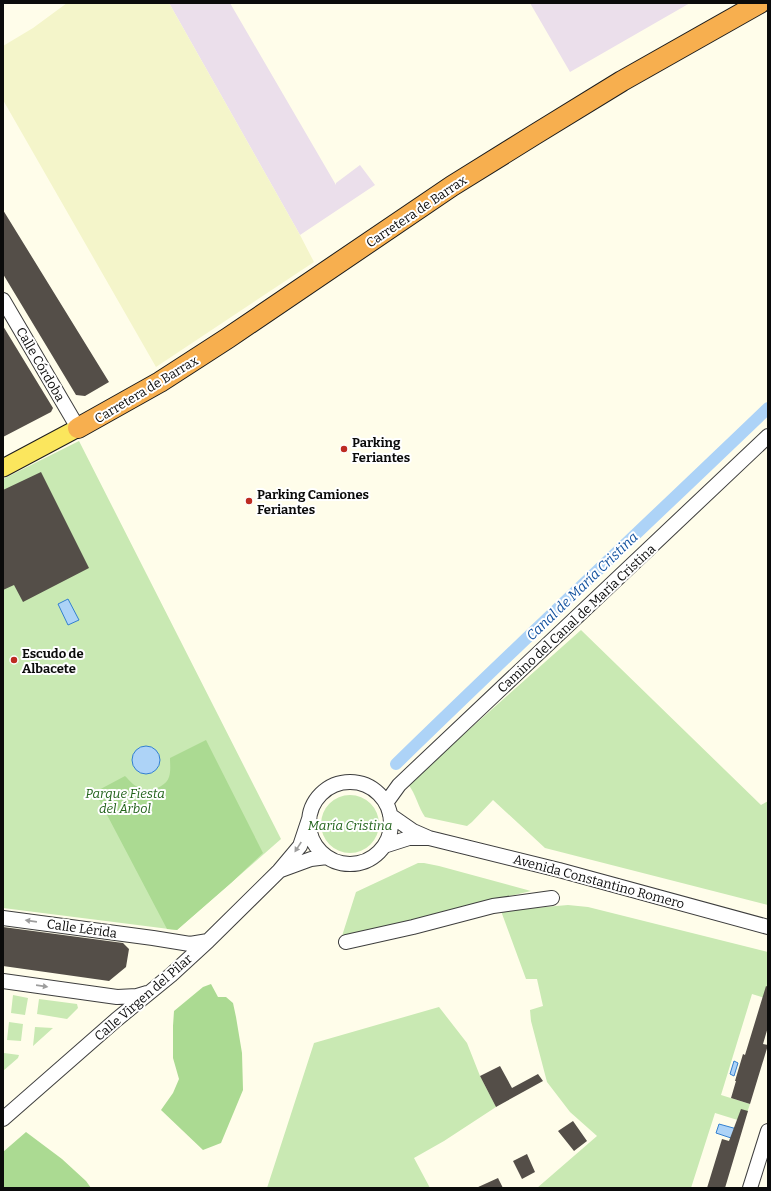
<svg xmlns="http://www.w3.org/2000/svg" width="771" height="1191" font-family="Bitter,serif">
<style>
.industrial{fill:#ebdfeb}
.farmland{fill:#f4f5ca}
.green{fill:#c9e9b3}
.forest{fill:#abda92}
.water{fill:#add3f7;stroke:#3380d0}
.lines{fill:none;stroke-linecap:round;stroke-linejoin:round}
.canal{stroke:#add3f7;stroke-width:12}
.building{fill:#544e48}
.minor-casing{stroke:#3e3e3e;stroke-width:16}
.major-casing{stroke:#1c1c1c;stroke-width:19}
.highway-casing{stroke:#1c1c1c;stroke-width:22}
.minor{stroke:#fff;stroke-width:14}
.major{stroke:#fbe65d;stroke-width:17}
.highway{stroke:#f7af4f;stroke-width:20}
.oneway{fill:#9d9d9d}
.poi-dot{fill:#bd2b21;stroke:#fff;stroke-width:1.5}
.labels{text-anchor:middle;stroke-width:4;stroke-linejoin:round;paint-order:stroke}
.street-label{font-size:13px;fill:#0b0b0b;stroke:#fff}
.poi-label{font-size:13px;font-weight:bold;fill:#0b0b0b;stroke:#fff;text-anchor:start}
.park-label{font-size:13px;font-style:italic;fill:#22631b;stroke:#fff}
.water-label{font-size:14px;font-style:italic;fill:#13529f;stroke:#fff}
</style>
<rect width="100%" height="100%" fill="#fffdea"/>
<path class="industrial" d="M 169,3 L 230,3 L 336,185 L 336,183 L 360,165 L 375,185 L 300,235 Z
M 530,3 L 690,3 L 570,72 Z"/>
<path class="farmland" d="M 67,3 L 169,3 L 300,235 L 314,262 L 156,367 L 3,100 L 3,46 L 33,28 Z"/>
<path class="green" d="M 79,441 L 281,839 L 177,930 L 3,908 L 3,479 Z
M 581,630 L 761,805 L 768,801 L 768,905 L 545,848 L 493,800 L 472,822 L 467,826 L 425,817 C 418,807 416,794 408,784 Z
M321 824a29 29 0 1 1 58 0a29 29 0 1 1-58 0Z
M 418,863 L 424,863 L 439,866 L 531,891 L 476,904 L 422,920 L 342,936 L 356,892 Z
M 568,905 L 588,907 L 768,952 L 768,999 L 752,994 L 721,1095 L 750,1104 L 744,1122 L 715,1113 L 691,1188 L 537,1188 L 597,1136 L 570,1112 L 547,1082 L 531,1021 L 530,1010 L 543,1006 L 537,979 L 526,979 L 501,911 Z
M 13,995 L 28,998 L 25,1015 L 11,1013 Z
M 39,999 L 77,1004 L 78,1008 L 67,1019 L 37,1014 Z
M 439,1007 L 467,1043 L 480,1076 L 496,1107 L 444,1141 L 414,1158 L 430,1188 L 267,1188 L 314,1043 Z
M 9,1022 L 23,1024 L 21,1041 L 7,1040 Z
M 35,1027 L 53,1028 L 33,1046 Z
M 4,1053 L 19,1055 L 18,1058 L 3,1071 Z"/>
<path class="forest" d="M 206,740 L 263,853 L 231,883 L 177,930 L 167,929 L 95,792 L 125,776 C 130,781 134,786 140,788 C 149,793 166,787 169,777 C 171,771 170,764 170,758 Z
M 211,984 L 218,997 L 226,997 L 233,1003 L 236,1017 L 242,1053 L 243,1090 L 221,1143 L 203,1150 L 161,1110 L 173,1093 L 179,1079 L 173,1058 L 173,1026 L 174,1011 L 203,987 Z
M 26,1132 L 62,1159 L 86,1181 L 91,1188 L 3,1188 L 3,1152 Z"/>
<path class="water" d="M 68,599 L 79,620 L 68,625 L 58,604 Z
M132 760a14 14 0 1 1 28 0a14 14 0 1 1-28 0Z
M 734,1061 L 738,1063 L 734,1076 L 730,1074 Z
M 719,1124 L 737,1129 L 734,1139 L 716,1133 Z"/>
<g class="lines">
<path class="canal" d="M 396,764 C 519,644 644,527 768,408"/>
</g>
<path class="building" d="M 3,210 L 109,382 L 85,396 L 76,395 L 3,274 Z
M 3,326 L 53,408 L 51,412 L 3,437 Z
M 41,472 L 89,568 L 23,602 L 14,585 L 3,590 L 3,490 Z
M 3,927 L 123,943 L 129,949 L 126,967 L 109,981 L 3,966 Z
M 766,986 L 768,987 L 768,1027 L 763,1044 L 768,1045 L 750,1104 L 731,1098 L 736,1081 L 735,1081 L 743,1054 L 745,1055 Z
M 500,1066 L 512,1088 L 538,1074 L 543,1081 L 496,1107 L 480,1076 Z
M 741,1109 L 748,1111 L 725,1188 L 707,1188 L 722,1139 L 729,1141 Z
M 573,1121 L 587,1141 L 574,1151 L 558,1131 Z
M 527,1154 L 535,1172 L 522,1179 L 513,1161 Z
M 498,1178 L 503,1188 L 476,1188 Z"/>
<g class="lines">
<g class="minor-casing">
<path id="minor" d="M 3,300 L 78,428
M309 823a41 41 0 1 1 82 0a41 41 0 1 1-82 0Z
M 386,803 L 399,785 L 768,436
M 390,815 L 413,831 L 429,838 L 559,870 L 768,927
M 384,846 L 409,838 L 427,838
M 281,870 L 311,859 L 327,857
M 3,918 L 153,938 L 190,944 L 208,941
M 346,942 L 413,927 L 493,906 L 552,898
M 3,981 L 117,997 L 137,996 L 147,993
M 3,1119 L 116,1020 L 171,975 L 208,941 L 279,871 L 300,846 L 309,819
M 750,1188 L 768,1131"/>
</g>
<g class="major-casing">
<path id="major" d="M 3,468 L 78,428"/>
</g>
<g class="highway-casing">
<path id="highway" d="M 78,428 L 160,382 L 228,338 L 452,186 L 534,135 L 622,81 L 760,3"/>
</g>
<use href="#minor" class="minor"/>
<use href="#major" class="major"/>
<use href="#highway" class="highway"/>
</g>
<defs><path id="oneway-solid" d="M-6-.8H1V-3.2L6.5 0L1 3.2V.8H-6Z"/></defs>
<g class="oneway">
<use href="#oneway-solid" transform="translate(298 847) rotate(123)"/>
<use href="#oneway-solid" transform="translate(31 921) rotate(-172)"/>
<use href="#oneway-solid" transform="translate(42 986) rotate(8)"/>
</g>
<g class="poi-dot">
<circle cx="344" cy="449" r="4"/>
<circle cx="249" cy="501" r="4"/>
<circle cx="14" cy="660" r="4"/>
</g>
<g class="labels">
<g class="street-label">
<text transform="translate(416 211) rotate(-34)" y="5">Carretera de Barrax</text>
<text transform="translate(41 364) rotate(60)" y="5">Calle Córdoba</text>
<text transform="translate(146 389) rotate(-31)" y="5">Carretera de Barrax</text>
<text transform="translate(576 618) rotate(-43)" y="5">Camino del Canal de María Cristina</text>
<text transform="translate(599 881) rotate(15)" y="5">Avenida Constantino Romero</text>
<text transform="translate(82 928) rotate(8)" y="5">Calle Lérida</text>
<text transform="translate(143 997) rotate(-41)" y="5">Calle Virgen del Pilar</text>
</g>
<g class="poi-label">
<text x="352" y="447">Parking<tspan x="352" dy="15">Feriantes</tspan></text>
<text x="257" y="499">Parking Camiones<tspan x="257" dy="15">Feriantes</tspan></text>
<text x="22" y="658">Escudo de<tspan x="22" dy="15">Albacete</tspan></text>
</g>
<g class="park-label">
<text x="125" y="798">Parque Fiesta<tspan x="125" dy="15">del Árbol</tspan></text>
<text x="350" y="830">María Cristina</text>
</g>
<g class="water-label">
<text transform="translate(582 586) rotate(-44)" y="5">Canal de María Cristina</text>
</g>
</g>
<rect width="771" height="1191" fill="none" stroke="#0b0b0b" stroke-width="8"/>
</svg>
